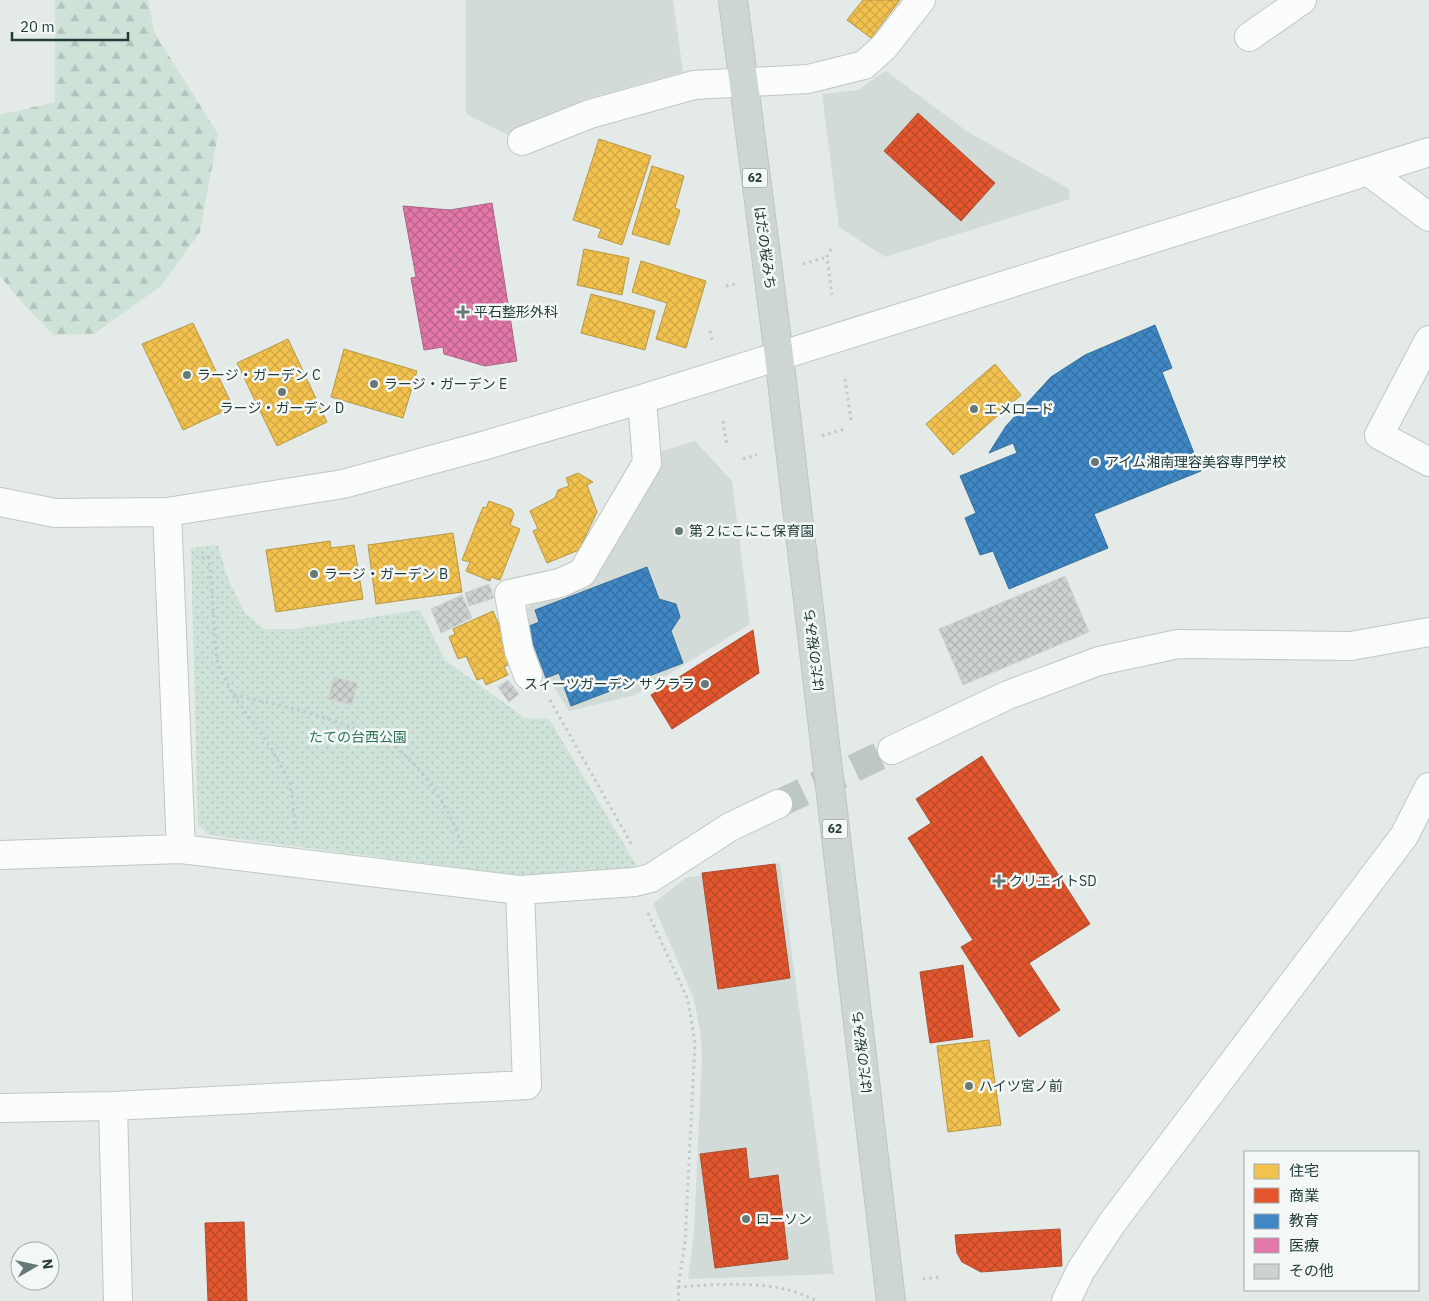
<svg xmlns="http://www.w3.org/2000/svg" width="1429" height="1301" font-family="'IBM Plex Sans','Noto Sans JP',sans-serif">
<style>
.built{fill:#d2dbd8}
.forest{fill:url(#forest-firs)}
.park{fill:url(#park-dots)}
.homes{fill:url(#homes-cross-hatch);stroke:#b49948}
.shops{fill:url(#shops-cross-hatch);stroke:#aa4f32}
.schools{fill:url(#schools-cross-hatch);stroke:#37719b}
.health{fill:url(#health-cross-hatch);stroke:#a96587}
.building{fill:url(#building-cross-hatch);stroke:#cdd3d1}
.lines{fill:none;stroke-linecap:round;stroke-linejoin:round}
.minor-tunnel{stroke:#bdc7c5;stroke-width:28;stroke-dasharray:28 14;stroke-linecap:butt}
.minor-casing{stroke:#c1c7c5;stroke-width:30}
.major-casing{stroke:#bdc6c4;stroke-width:30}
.path{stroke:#c1cac8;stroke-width:3;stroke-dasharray:2.5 4;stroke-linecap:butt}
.minor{stroke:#fbfcfc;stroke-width:28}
.major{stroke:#ced6d4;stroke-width:28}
.poi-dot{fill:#677977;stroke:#f3f8f6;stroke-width:2}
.labels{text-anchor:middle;stroke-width:5;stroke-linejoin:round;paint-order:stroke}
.shield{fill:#f3f8f6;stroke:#617472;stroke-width:1}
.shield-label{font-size:12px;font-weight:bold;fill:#233c3a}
.street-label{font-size:14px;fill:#233c3a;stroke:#f3f8f6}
.poi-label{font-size:14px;fill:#233c3a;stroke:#f3f8f6;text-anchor:start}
.park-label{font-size:14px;fill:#2e7254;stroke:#f3f8f6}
</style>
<defs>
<pattern id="forest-firs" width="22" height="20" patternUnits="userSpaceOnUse" patternTransform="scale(1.25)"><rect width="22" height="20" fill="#cee2d8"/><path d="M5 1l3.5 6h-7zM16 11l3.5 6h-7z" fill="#b1c3ba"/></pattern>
<pattern id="park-dots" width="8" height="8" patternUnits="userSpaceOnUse" patternTransform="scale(1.25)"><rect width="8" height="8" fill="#cee2d8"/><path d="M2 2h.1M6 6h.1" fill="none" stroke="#b1c3ba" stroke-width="1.8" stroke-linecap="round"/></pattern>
<pattern id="homes-cross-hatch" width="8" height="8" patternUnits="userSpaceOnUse" patternTransform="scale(1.25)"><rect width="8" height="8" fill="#f2c14e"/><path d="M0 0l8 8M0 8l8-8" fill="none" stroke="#cfa745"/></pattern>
<pattern id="shops-cross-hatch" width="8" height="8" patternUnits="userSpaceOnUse" patternTransform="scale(1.25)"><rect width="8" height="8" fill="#e4572e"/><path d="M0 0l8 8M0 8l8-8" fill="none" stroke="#b84928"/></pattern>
<pattern id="schools-cross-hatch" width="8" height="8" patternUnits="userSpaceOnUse" patternTransform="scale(1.25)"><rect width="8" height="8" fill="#3f88c5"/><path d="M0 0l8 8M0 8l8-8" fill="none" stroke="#3470a1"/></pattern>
<pattern id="health-cross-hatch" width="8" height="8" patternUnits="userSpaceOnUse" patternTransform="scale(1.25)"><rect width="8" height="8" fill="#e377a8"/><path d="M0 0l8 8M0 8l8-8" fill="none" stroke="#b8638a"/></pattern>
<pattern id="building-cross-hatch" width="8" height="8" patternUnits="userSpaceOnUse" patternTransform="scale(1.25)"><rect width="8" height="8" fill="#cdd2d1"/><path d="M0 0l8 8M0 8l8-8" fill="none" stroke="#b0b5b4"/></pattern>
</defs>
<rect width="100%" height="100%" fill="#e4eae8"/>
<path class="built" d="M 466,0 L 673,0 L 683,72 L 586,99 L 508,135 L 466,114 Z
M 886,71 L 968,132 L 1069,189 L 1070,199 L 885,257 L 839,227 L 822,94 L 858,90 Z
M 695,441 L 732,481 L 750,624 L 635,695 L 569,711 L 556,690 L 532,666 L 522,616 L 533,602 L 565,598 L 590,582 L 660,463 L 662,451 Z
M 780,863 L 834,1274 L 688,1279 L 694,1232 L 702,1059 L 701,1036 L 694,999 L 653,904 L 685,878 Z"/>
<path class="forest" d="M 55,0 L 148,0 L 154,32 L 218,134 L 200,232 L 161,286 L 94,334 L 54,335 L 26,307 L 0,276 L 0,115 L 55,102 Z"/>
<path class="park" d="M 218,545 L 227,576 L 244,612 L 264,629 L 295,629 L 420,610 L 445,660 L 525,718 L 549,719 L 638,868 L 523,876 L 209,835 L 198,825 L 191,548 Z"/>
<path class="homes" d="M 863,0 L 900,0 L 871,38 L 847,20 Z
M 599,139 L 651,156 L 622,245 L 598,237 L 601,229 L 573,220 Z
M 652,166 L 684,176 L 675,208 L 680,210 L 669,245 L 632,234 Z
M 584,249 L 629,258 L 622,295 L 577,285 Z
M 641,261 L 706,281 L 686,348 L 656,339 L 667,303 L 632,292 Z
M 591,294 L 655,311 L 645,350 L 581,333 Z
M 193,323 L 233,407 L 183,430 L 142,344 Z
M 288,339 L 327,422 L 277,446 L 237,363 Z
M 344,349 L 417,371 L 403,418 L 331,397 Z
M 995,364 L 1021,395 L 953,455 L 926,424 Z
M 578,473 L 593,482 L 587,485 L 597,512 L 579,550 L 547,563 L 533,531 L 538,529 L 530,511 L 555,498 L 558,490 L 569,486 L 566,478 Z
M 489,501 L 511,509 L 514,514 L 510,525 L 520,529 L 500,580 L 491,577 L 490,581 L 466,571 L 470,562 L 462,560 L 483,507 L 486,508 Z
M 453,533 L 462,592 L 376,604 L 368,545 Z
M 330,541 L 331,548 L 354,545 L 363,599 L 276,612 L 266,550 Z
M 493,611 L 504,637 L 500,639 L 511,663 L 504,667 L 508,675 L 486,685 L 483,678 L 477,680 L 466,656 L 458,659 L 449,637 L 455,634 L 453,629 Z
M 989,1040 L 1001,1125 L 948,1132 L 937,1046 Z"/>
<path class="shops" d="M 918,113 L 995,183 L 961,221 L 884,151 Z
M 753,630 L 759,673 L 672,729 L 651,695 Z
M 982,756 L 1090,924 L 1029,963 L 1060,1010 L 1019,1037 L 961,947 L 973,940 L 908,838 L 931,823 L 916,799 Z
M 775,864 L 790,978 L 718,989 L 702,873 Z
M 963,965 L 973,1037 L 930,1043 L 920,972 Z
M 746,1148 L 749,1179 L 778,1175 L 788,1259 L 715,1268 L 700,1154 Z
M 244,1222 L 247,1301 L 208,1301 L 205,1223 Z
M 1060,1229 L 1062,1266 L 981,1272 L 962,1262 L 957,1253 L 955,1235 Z"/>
<path class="schools" d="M 1155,325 L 1172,368 L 1162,372 L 1201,471 L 1094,514 L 1108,548 L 1009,589 L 993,551 L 980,555 L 965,518 L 976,513 L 960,476 L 1017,453 L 1013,443 L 989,453 L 1006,426 L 1051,377 L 1085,355 Z
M 647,567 L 659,599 L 676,604 L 680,617 L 671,631 L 683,663 L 571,706 L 559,673 L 546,678 L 527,627 L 539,622 L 535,610 Z"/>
<path class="health" d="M 492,203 L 517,361 L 485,366 L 444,354 L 443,347 L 424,350 L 411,278 L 416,277 L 403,206 L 450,210 Z"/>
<path class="building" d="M 1065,576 L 1089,632 L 963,685 L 939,629 Z
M 489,584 L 494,598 L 469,606 L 465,593 Z
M 462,595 L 472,618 L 441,633 L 431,609 Z
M 334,677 L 357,683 L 352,705 L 328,699 Z
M 508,680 L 519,694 L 509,702 L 498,687 Z"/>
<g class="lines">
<path class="minor-tunnel" d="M 778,804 L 892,750"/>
<g class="minor-casing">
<path id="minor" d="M 1249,37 L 1302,0
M 522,141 L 590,114 L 694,85 L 808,79 L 864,65 L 884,47 L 921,0
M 1369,172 L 1429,217
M 1429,340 L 1379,435 L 1429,462
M 0,502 L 55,513 L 167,512 L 343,484 L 486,445 L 642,399 L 1429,152
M 167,512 L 181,849
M 528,675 L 519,651 L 509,594 L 560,583 L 582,573 L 647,463 L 642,399
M 892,750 L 1008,695 L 1099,661 L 1178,644 L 1351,646 L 1429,632
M 0,855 L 181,849 L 520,890 L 635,882 L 651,878 L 730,827 L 778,804
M 113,1106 L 118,1301
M 0,1108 L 113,1106 L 527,1085 L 520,890
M 1066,1301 L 1081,1270 L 1112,1223 L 1404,836 L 1429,787"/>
</g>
<g class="major-casing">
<path id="major" d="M 733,0 L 779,356 L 891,1301"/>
</g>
<path class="path" d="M 831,249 L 827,257 L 832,295
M 803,264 L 827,257
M 726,286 L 735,284
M 710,331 L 712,340
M 845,379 L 851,420
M 723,421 L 727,446
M 822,436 L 844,429
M 743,459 L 757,455
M 202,558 L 209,557 L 217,662 L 233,695 L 269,745 L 290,782 L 296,829
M 234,695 C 273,703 310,712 348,726 C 364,731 383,737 396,748 C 427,772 451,811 463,848
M 550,700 L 633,847
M 648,913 L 688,1000 L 695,1043 L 685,1243 L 678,1287 L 679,1301
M 923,1279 L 939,1277
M 678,1287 C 723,1284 776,1279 817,1301"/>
<use href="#minor" class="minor"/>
<use href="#major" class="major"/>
</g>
<g class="poi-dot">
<path d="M460.5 304.5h5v5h5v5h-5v5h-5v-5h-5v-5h5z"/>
<circle cx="187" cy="375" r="5"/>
<circle cx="374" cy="384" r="5"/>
<circle cx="282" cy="392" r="5"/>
<circle cx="974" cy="409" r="5"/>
<circle cx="1095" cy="462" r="5"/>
<circle cx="679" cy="531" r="5"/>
<circle cx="314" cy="574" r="5"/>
<circle cx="705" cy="684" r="5"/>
<path d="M996.5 873.5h5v5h5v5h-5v5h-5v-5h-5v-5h5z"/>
<circle cx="969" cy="1086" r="5"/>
<circle cx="746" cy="1219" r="5"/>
</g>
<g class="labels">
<g class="shield">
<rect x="742.5" y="168.5" width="25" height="19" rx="4"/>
<rect x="822.5" y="819.5" width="25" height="19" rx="4"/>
</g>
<g class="shield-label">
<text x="755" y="182">62</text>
<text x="835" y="833">62</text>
</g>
<g class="street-label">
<text transform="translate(765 248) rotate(82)" y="5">はだの桜みち</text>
<text transform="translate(814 650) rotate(-97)" y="5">はだの桜みち</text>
<text transform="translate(862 1052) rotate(-97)" y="5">はだの桜みち</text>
</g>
<g class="poi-label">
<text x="474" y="317">平石整形外科</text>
<text x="197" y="380">ラージ・ガーデン C</text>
<text x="384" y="389">ラージ・ガーデン E</text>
<text x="282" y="413" text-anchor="middle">ラージ・ガーデン D</text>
<text x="984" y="414">エメロード</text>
<text x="1105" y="467">アイム湘南理容美容専門学校</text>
<text x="689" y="536">第２にこにこ保育園</text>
<text x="324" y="579">ラージ・ガーデン B</text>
<text x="695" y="689" text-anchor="end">スィーツガーデン サクララ</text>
<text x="1009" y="886">クリエイトSD</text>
<text x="979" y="1091">ハイツ宮ノ前</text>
<text x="756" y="1224">ローソン</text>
</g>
<g class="park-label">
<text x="358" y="742">たての台西公園</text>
</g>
</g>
<rect x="1244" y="1151" width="175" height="140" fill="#f3f8f6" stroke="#a0adab"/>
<rect x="1254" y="1164" width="25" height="15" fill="#f2c14e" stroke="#a0adab"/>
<text x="1289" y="1176" font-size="15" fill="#233c3a">住宅</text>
<rect x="1254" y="1188" width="25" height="15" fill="#e4572e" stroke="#a0adab"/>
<text x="1289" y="1201" font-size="15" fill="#233c3a">商業</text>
<rect x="1254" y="1214" width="25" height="15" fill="#3f88c5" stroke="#a0adab"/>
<text x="1289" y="1226" font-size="15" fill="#233c3a">教育</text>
<rect x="1254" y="1238" width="25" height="15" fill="#e377a8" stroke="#a0adab"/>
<text x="1289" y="1251" font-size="15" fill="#233c3a">医療</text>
<rect x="1254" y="1264" width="25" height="15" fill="#cdd2d1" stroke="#a0adab"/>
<text x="1289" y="1276" font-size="15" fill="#233c3a">その他</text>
<g transform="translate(35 1266) rotate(81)"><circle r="24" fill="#f3f8f6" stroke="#a0adab"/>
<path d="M0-4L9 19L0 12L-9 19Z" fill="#677977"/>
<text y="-8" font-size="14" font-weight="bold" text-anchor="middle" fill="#233c3a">N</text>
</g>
<path d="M12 32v8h116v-8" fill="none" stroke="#233c3a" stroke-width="2.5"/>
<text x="20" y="32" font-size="15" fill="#233c3a" stroke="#f3f8f6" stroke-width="4" paint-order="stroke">20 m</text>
</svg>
